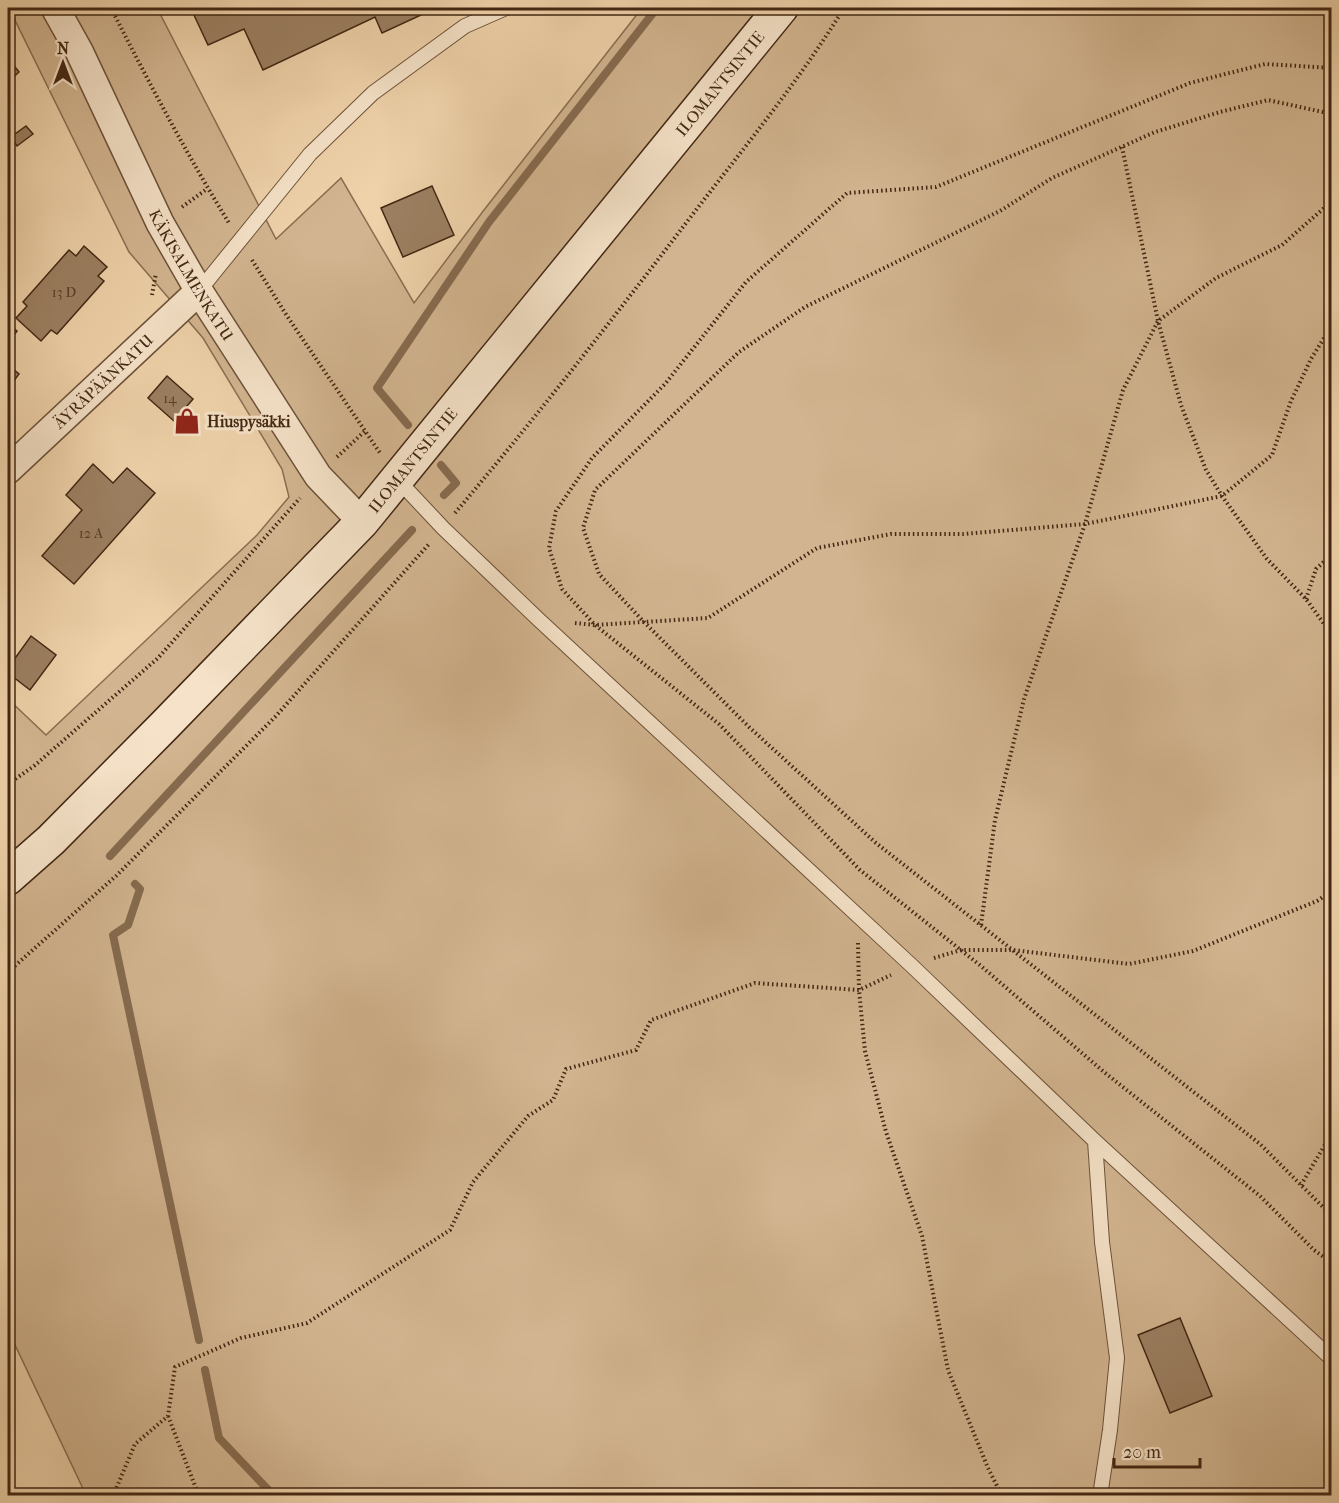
<svg xmlns="http://www.w3.org/2000/svg" width="1339" height="1503" font-family="'IM FELL French Canon',serif">
<style>
.green{fill:#d2b590;stroke:#8a6e52;stroke-width:1.5}
.lines{fill:none;stroke-linecap:round;stroke-linejoin:round}
.stream{stroke:#866b4f;stroke-width:8}
.building{fill:#9c8062;stroke:#422713;stroke-width:1.5}
.service-casing{stroke:#6d5239;stroke-width:16}
.minor-casing{stroke:#6d5239;stroke-width:30}
.secondary-casing{stroke:#422713;stroke-width:36}
.path{stroke:#422713;stroke-width:4;stroke-dasharray:1.5 3;stroke-linecap:butt}
.service{stroke:#f5e2c8;stroke-width:14}
.minor{stroke:#f5e2c8;stroke-width:27}
.secondary{stroke:#f5e2c8;stroke-width:33}
.labels{text-anchor:middle;stroke-width:6;stroke-linejoin:round;paint-order:stroke}
.number-label{font-size:14px;fill:#583d27}
.street-label{font-size:16px;fill:#422713;stroke:#f5e2c8}
.poi-label{font-size:16px;font-weight:bold;fill:#422713;stroke:#f5e2c8;text-anchor:start}
</style>
<rect width="100%" height="100%" fill="#efd2aa"/>
<filter id="stains"><feTurbulence type="fractalNoise" baseFrequency=".00333" numOctaves="4"/><feColorMatrix values="0 0 0 0 .2 0 0 0 0 .09 0 0 0 0 .02 0 0 0 .5 -.17"/></filter>
<radialGradient id="worn" r=".72"><stop offset=".6" stop-color="#630" stop-opacity="0"/><stop offset="1" stop-color="#630" stop-opacity=".3"/></radialGradient>
<path class="green" d="M 9,8 L 157,8 L 276,239 L 341,178 L 414,303 L 484,210 L 642,8 L 1331,8 L 1331,1495 L 86,1495 L 8,1330 L 8,699 L 46,735 L 257,535 L 289,497 L 282,469 L 203,338 L 129,252 Z"/>
<g class="lines">
<path class="stream" d="M 408,425 L 377,388 L 489,222 L 657,8
M 441,465 L 456,483 L 444,495
M 110,856 L 412,530
M 135,884 L 140,889 L 128,925 L 113,935 L 199,1340
M 205,1370 L 219,1438 L 274,1496"/>
</g>
<path class="building" d="M 206,8 L 436,8 L 382,33 L 375,17 L 263,70 L 244,29 L 208,45 L 193,13 Z
M 8,58 L 19,72 L 8,82 Z
M 26,126 L 33,134 L 17,146 L 11,137 Z
M 432,186 L 454,235 L 403,257 L 381,208 Z
M 84,246 L 107,267 L 98,276 L 104,281 L 57,334 L 51,330 L 41,341 L 16,318 L 27,306 L 23,302 L 69,250 L 76,256 Z
M 8,323 L 17,331 L 8,343 Z
M 8,365 L 19,374 L 8,389 Z
M 167,376 L 193,399 L 174,421 L 148,398 Z
M 93,464 L 113,483 L 127,468 L 155,493 L 74,584 L 42,556 L 82,510 L 66,495 Z
M 31,636 L 56,655 L 30,690 L 8,673 L 8,668 Z
M 1180,1318 L 1212,1396 L 1170,1413 L 1138,1335 Z"/>
<g class="lines">
<g class="service-casing">
<path id="service" d="M 199,291 L 310,154 L 373,93 L 465,26 L 506,8
M 397,479 L 443,528 L 538,619 L 911,965 L 1095,1141 L 1332,1359
M 1095,1141 L 1102,1242 L 1117,1358 L 1110,1430 L 1100,1496"/>
</g>
<g class="minor-casing">
<g id="minor">
<path id="s1" d="M 55,8 L 79,51 L 160,223 L 199,291 L 318,476 L 362,522"/>
<path id="s2" d="M 8,470 L 199,291"/>
</g>
</g>
<g class="secondary-casing">
<g id="secondary">
<path id="s3" d="M 8,878 L 51,840 L 164,726 L 362,522 L 781,8"/>
</g>
</g>
<path class="path" d="M 111,8 C 148,81 186,153 229,223
M 1332,68 L 1265,64 L 1190,83 L 936,187 L 847,193 L 746,282 L 665,384 L 592,458 L 556,511 L 549,548 L 562,589 L 595,625 L 719,724 L 860,870 L 981,966 L 1104,1072 L 1260,1196 L 1314,1250 L 1332,1263
M 1332,114 L 1268,100 L 1220,112 L 1155,132 L 1052,178 L 1000,211 L 805,307 L 739,352 L 595,490 L 583,528 L 599,574 L 643,621 L 749,727 L 876,843 L 1260,1144 L 1332,1216
M 1122,147 L 1158,321 L 1181,405 L 1206,470 L 1222,496 L 1267,559 L 1306,599 L 1332,635
M 182,207 L 207,189
M 252,260 L 287,316 L 380,453
M 152,295 L 156,273
M 337,457 L 365,431
M 455,513 C 539,414 618,312 696,210 C 747,144 801,78 844,8
M 1306,599 L 1316,569 L 1332,554
M 575,623 L 595,625 L 708,618 L 817,548 L 891,534 L 963,534 L 1085,524 L 1222,496 L 1272,455 L 1291,401 L 1311,359 L 1332,325
M 8,784 L 34,766 L 158,658 L 300,498
M 981,925 L 995,820 L 1024,699 L 1085,524 L 1123,390 L 1158,321 L 1216,278 L 1282,245 L 1332,201
M 858,943 L 859,990 L 865,1051 L 886,1132 L 922,1236 L 948,1370 L 988,1468 L 1002,1496
M 934,958 L 961,950 L 1013,950 L 1129,964 L 1193,951 L 1317,901 L 1332,891
M 8,972 L 116,876 L 275,717 L 429,544
M 1301,1185 L 1332,1133
M 168,1416 L 199,1496
M 113,1496 L 135,1444 L 168,1416 L 175,1367 L 241,1338 L 307,1323 L 450,1230 L 473,1182 L 528,1116 L 553,1100 L 566,1069 L 636,1050 L 651,1020 L 755,983 L 859,990 L 891,975"/>
<use href="#service" class="service"/>
<use href="#minor" class="minor"/>
<use href="#secondary" class="secondary"/>
</g>
<defs>
<g id="shop-bare" transform="scale(2.07)"><path d="M-5-2.5h2.3a2.7 3.5 0 0 1 5.4 0H5L5.5 6h-11ZM-1.5-2.5h3a1.5 2.3 0 0 0-3 0Z" fill="#8f2418" stroke="#f5e2c8" stroke-width="2.5" paint-order="stroke"/></g>
</defs>
<g fill-rule="evenodd">
<use href="#shop-bare" x="187" y="421"/>
</g>
<g class="labels">
<g class="number-label">
<text x="64" y="297">13 D</text>
<text x="170" y="403">14</text>
<text x="91" y="538">12 A</text>
</g>
<g class="street-label">
<text dy="6" stroke="none"><textPath href="#s3" startOffset="1068">ILOMANTSINTIE</textPath></text>
<text dy="6" stroke="none"><textPath href="#s1" startOffset="300">KÄKISALMENKATU</textPath></text>
<text dy="6" stroke="none"><textPath href="#s2" startOffset="130">ÄYRÄPÄÄNKATU</textPath></text>
<text dy="6" stroke="none"><textPath href="#s3" startOffset="582">ILOMANTSINTIE</textPath></text>
</g>
<g class="poi-label">
<text x="207" y="427">Hiuspysäkki</text>
</g>
</g>
<rect width="1339" height="1503" fill="none" stroke="#efd2aa" stroke-width="30"/>
<rect x="9" y="9" width="1321" height="1485" fill="none" stroke="#422713" stroke-width="3"/>
<rect x="15" y="15" width="1309" height="1473" fill="none" stroke="#422713" stroke-width="1.5"/>
<g transform="translate(63 63)" stroke="#f5e2c8" stroke-width="4.5" paint-order="stroke">
<path d="M0-4.5L10 22L0 15L-10 22Z" fill="#422713"/>
<text y="-9" font-size="16" font-weight="bold" text-anchor="middle" fill="#422713">N</text>
</g>
<path d="M1114 1458v9h86v-9" fill="none" stroke="#422713" stroke-width="3"/>
<text x="1123" y="1458" font-size="18" fill="#422713" stroke="#f5e2c8" stroke-width="4.5" paint-order="stroke">20 m</text>
<rect width="100%" height="100%" filter="url(#stains)"/>
<rect width="100%" height="100%" fill="url(#worn)"/>
</svg>
